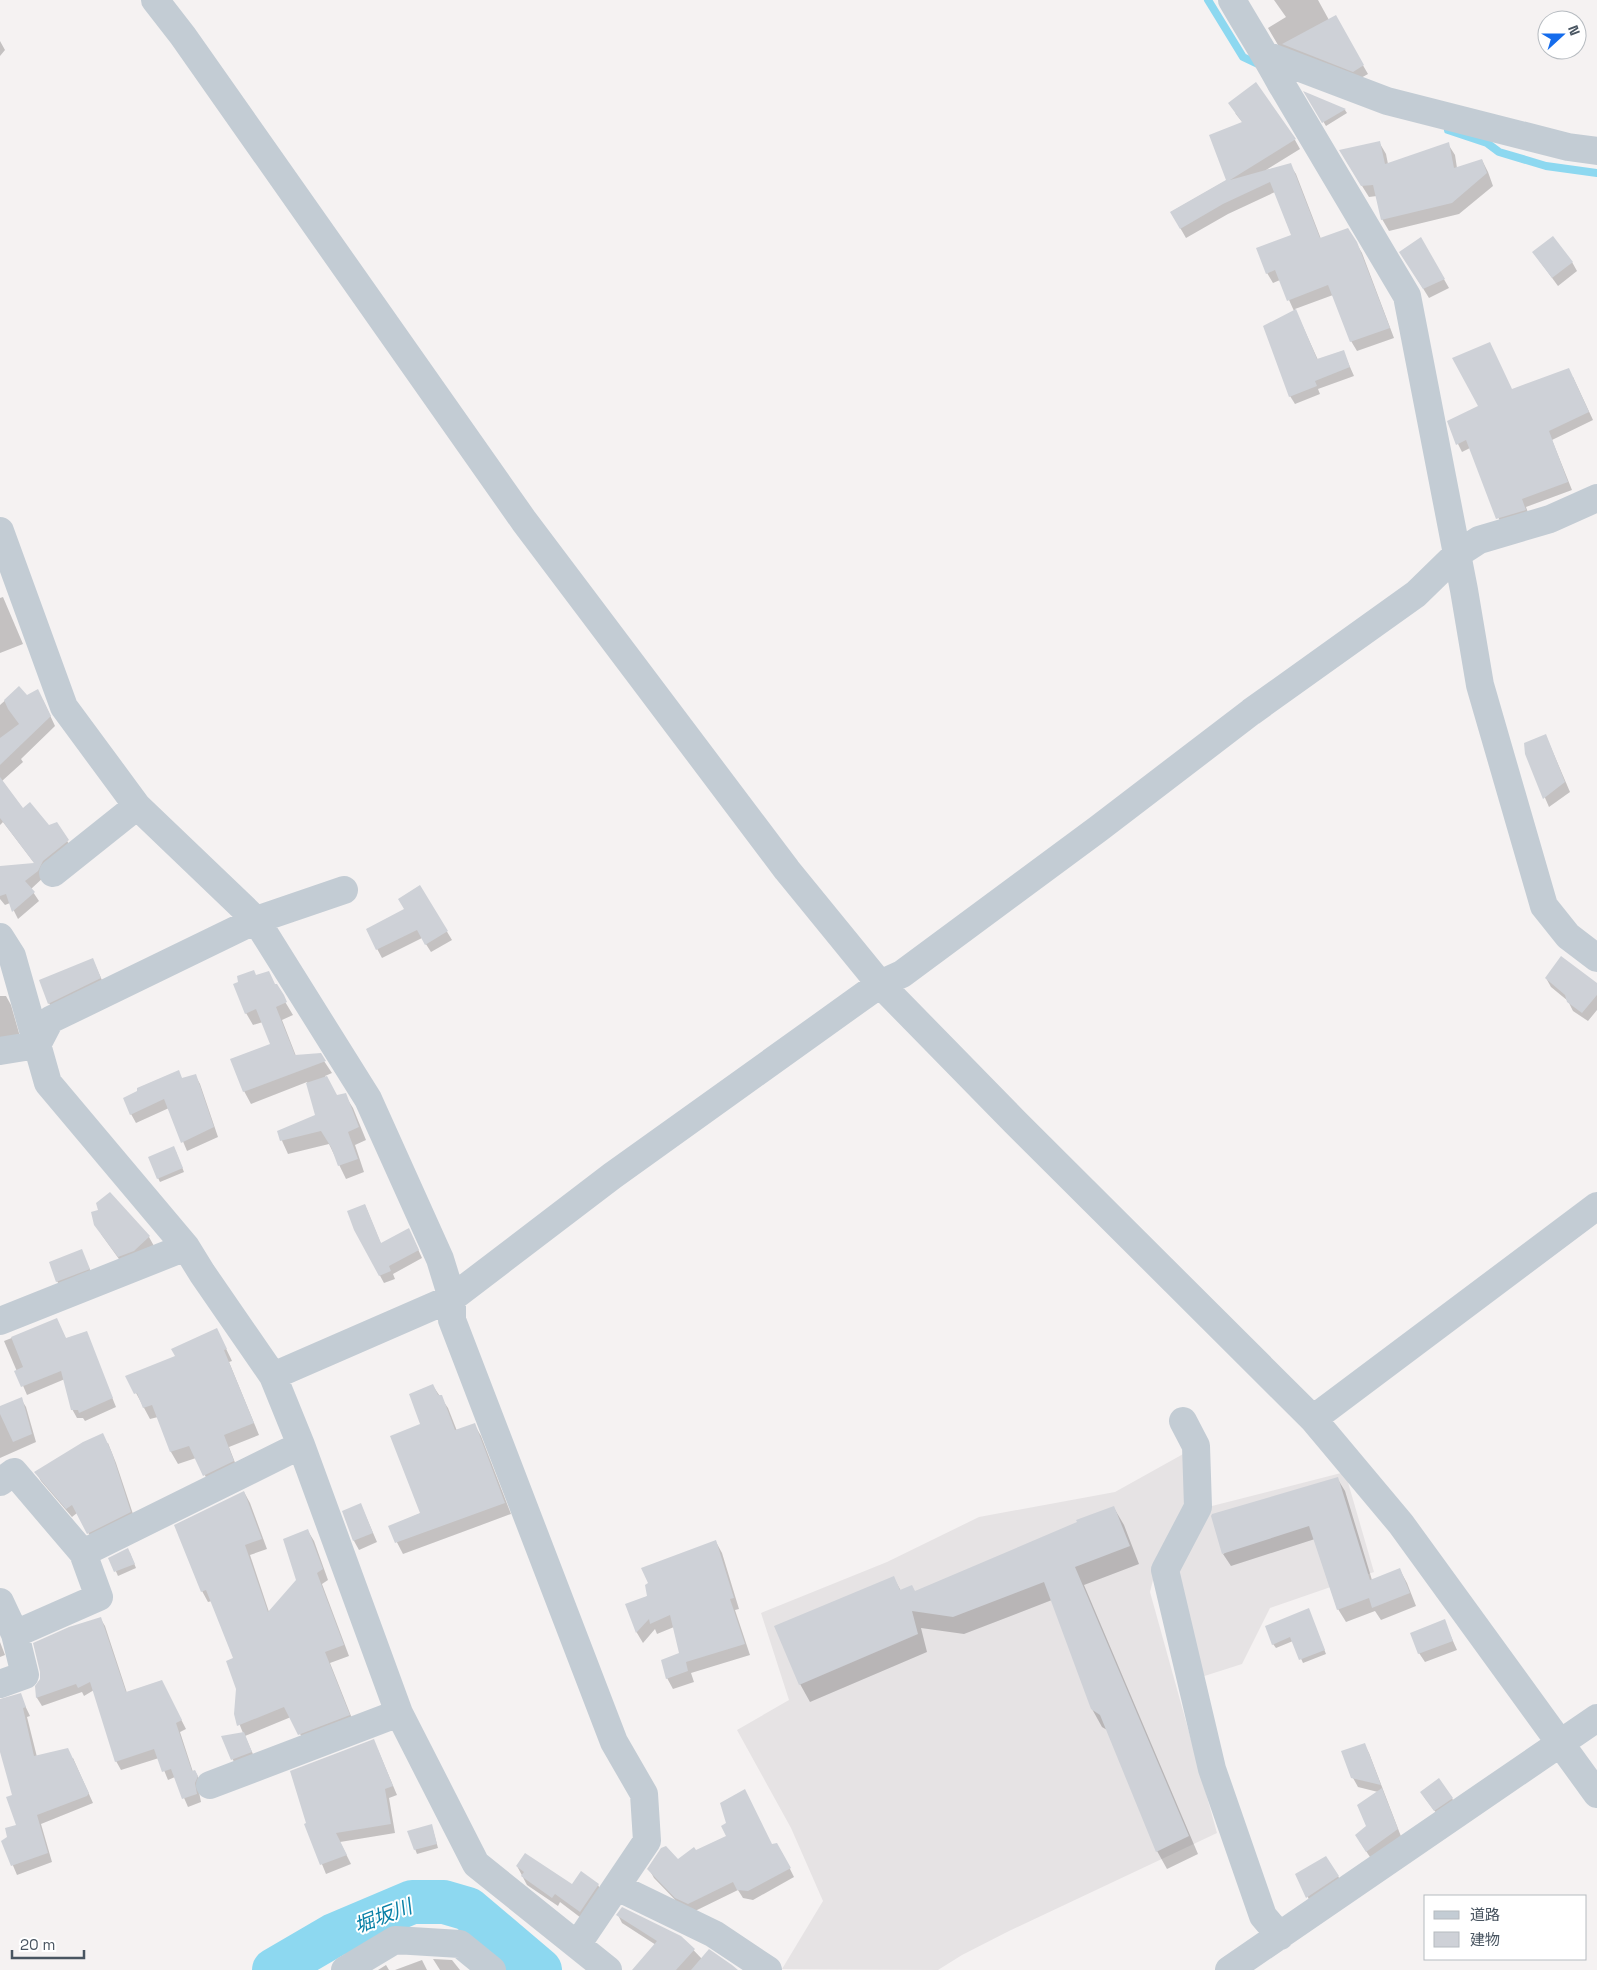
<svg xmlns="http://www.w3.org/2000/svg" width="1597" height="1970" font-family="'Space Grotesk','Noto Sans JP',sans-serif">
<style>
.education{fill:#e6e3e4}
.shadow{fill:#0003}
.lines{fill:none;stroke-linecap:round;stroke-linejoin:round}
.stream{stroke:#8dd8f0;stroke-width:8}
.river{stroke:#8dd8f0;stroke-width:44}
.building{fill:#ced1d7}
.minor{stroke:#c3ccd4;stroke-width:28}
.labels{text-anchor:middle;stroke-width:4;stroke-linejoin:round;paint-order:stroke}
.water-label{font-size:20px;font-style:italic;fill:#0880a6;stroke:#fff}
</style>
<rect width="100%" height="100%" fill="#f5f2f2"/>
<path class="education" d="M 1185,1453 L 1187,1511 L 1160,1552 L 1150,1592 L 1217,1833 L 1009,1931 L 962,1955 L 938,1970 L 782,1969 L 823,1901 L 791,1828 L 737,1730 L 789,1700 L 761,1613 L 887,1562 L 979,1517 L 1115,1492 Z
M 1345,1472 L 1374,1572 L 1270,1608 L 1242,1664 L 1195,1679 L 1172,1574 L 1208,1507 Z"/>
<path class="shadow" d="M 1274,0 L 1318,0 L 1329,20 L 1335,17 L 1368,74 L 1359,79 L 1281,50 L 1268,28 L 1286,17 Z
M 0,41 L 5,50 L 0,56 Z
M 1306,93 L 1345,110 L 1347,113 L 1326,126 Z
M 1235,113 L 1295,140 L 1300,149 L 1266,170 L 1290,165 L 1296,174 L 1321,239 L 1348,229 L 1362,253 L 1394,338 L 1357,351 L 1351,341 L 1333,295 L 1295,309 L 1318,360 L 1343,351 L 1354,376 L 1318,389 L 1320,394 L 1295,404 L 1290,396 L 1294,311 L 1280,280 L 1273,283 L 1267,273 L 1292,236 L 1275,192 L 1228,214 L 1186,238 L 1171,212 L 1227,180 L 1243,123 Z
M 1379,142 L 1386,154 L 1388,164 L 1448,144 L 1455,155 L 1457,168 L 1482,160 L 1488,172 L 1493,186 L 1459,214 L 1389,231 L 1382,219 L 1377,196 L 1369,197 L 1347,162 Z
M 1421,239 L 1449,288 L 1429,298 L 1406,261 Z
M 1533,252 L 1572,262 L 1577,271 L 1558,286 Z
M 1573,377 L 1593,420 L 1552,440 L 1572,490 L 1526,507 L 1530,518 L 1502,526 L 1470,448 L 1462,452 L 1450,428 L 1512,390 Z
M 3,597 L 23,644 L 0,653 L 0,598 Z
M 19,688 L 26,697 L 43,700 L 55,726 L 21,759 L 23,762 L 2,781 L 23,809 L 49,826 L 56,824 L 73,850 L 31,889 L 39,901 L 18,919 L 10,903 L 5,905 L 0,899 L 0,870 L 35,864 L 3,822 L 0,825 L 0,705 Z
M 1546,736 L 1570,792 L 1549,807 L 1526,754 Z
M 420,887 L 452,940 L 431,952 L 422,938 L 382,958 L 367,930 L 406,910 Z
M 93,960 L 105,987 L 54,1012 L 49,1003 Z
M 256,976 L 275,985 L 293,1015 L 282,1020 L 296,1056 L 320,1055 L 332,1073 L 325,1076 L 337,1096 L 345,1095 L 353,1108 L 366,1140 L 355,1145 L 364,1172 L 346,1179 L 329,1144 L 288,1154 L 278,1132 L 316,1116 L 307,1082 L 251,1104 L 244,1091 L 271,1045 L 263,1022 L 253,1025 L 246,1013 Z
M 1546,978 L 1597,984 L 1597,1010 L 1588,1021 L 1573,1011 L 1568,1001 L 1551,987 Z
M 0,996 L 6,996 L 11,1005 L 21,1040 L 0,1045 Z
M 178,1071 L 182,1079 L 195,1075 L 200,1084 L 218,1137 L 187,1151 L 169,1108 L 136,1123 L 131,1114 Z
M 176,1152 L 184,1172 L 160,1182 L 158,1178 Z
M 110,1194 L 149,1237 L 154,1246 L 124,1266 L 101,1234 L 99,1211 Z
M 365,1205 L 381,1244 L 413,1238 L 422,1258 L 393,1274 L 395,1279 L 384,1283 L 355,1230 Z
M 81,1251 L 94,1278 L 62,1290 L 57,1281 Z
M 57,1320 L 66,1339 L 86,1333 L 116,1407 L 85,1421 L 83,1418 L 77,1418 L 72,1409 L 65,1379 L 27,1395 L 4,1341 Z
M 217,1330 L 232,1361 L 229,1362 L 259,1435 L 229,1447 L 239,1473 L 211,1487 L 196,1458 L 178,1464 L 171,1452 L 158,1417 L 150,1419 L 136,1393 L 176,1357 Z
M 433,1386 L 448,1408 L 457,1431 L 474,1424 L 481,1436 L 511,1514 L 403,1554 L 389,1527 L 421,1513 Z
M 21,1399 L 26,1407 L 36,1442 L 0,1458 L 0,1407 Z
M 108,1443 L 116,1463 L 135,1520 L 93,1541 L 77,1513 L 72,1517 L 41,1481 L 36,1472 Z
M 1337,1478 L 1345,1491 L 1372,1580 L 1400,1570 L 1407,1583 L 1416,1606 L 1381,1620 L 1375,1611 L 1346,1622 L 1338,1609 L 1315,1539 L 1231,1566 L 1223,1554 Z
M 244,1492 L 250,1503 L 267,1549 L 250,1555 L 269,1612 L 297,1581 L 308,1531 L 314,1541 L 328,1580 L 322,1584 L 349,1656 L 330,1663 L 355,1726 L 306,1745 L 291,1717 L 245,1736 L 256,1761 L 237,1769 L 223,1737 L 243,1733 L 235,1713 L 237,1689 L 235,1659 L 212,1601 L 208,1602 L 202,1591 Z
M 361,1505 L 377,1542 L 359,1550 L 354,1541 L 344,1512 Z
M 1114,1508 L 1124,1525 L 1139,1564 L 1084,1585 L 1198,1854 L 1167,1869 L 1157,1851 L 1107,1730 L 1102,1727 L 1092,1709 L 1052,1600 L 964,1634 L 921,1628 L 927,1652 L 810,1702 L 800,1684 L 893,1577 L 901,1591 L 915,1592 Z
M 716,1542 L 722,1553 L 739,1609 L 735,1610 L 750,1655 L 691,1673 L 694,1682 L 673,1689 L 667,1678 L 681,1653 L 674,1627 L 657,1634 L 655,1629 L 643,1643 L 637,1633 L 627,1605 L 648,1596 L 650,1583 Z
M 130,1553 L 136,1568 L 118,1576 L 110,1558 Z
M 1310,1613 L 1326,1654 L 1303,1663 L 1293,1641 L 1276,1648 L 1273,1644 Z
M 100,1618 L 105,1626 L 127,1693 L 166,1690 L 186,1729 L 180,1732 L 193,1772 L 195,1771 L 202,1785 L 199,1792 L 201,1802 L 188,1807 L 175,1777 L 168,1780 L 159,1758 L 121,1770 L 116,1761 L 94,1690 L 84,1696 L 82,1692 L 42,1706 L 37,1698 L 37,1687 Z
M 1444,1621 L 1457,1650 L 1425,1662 L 1419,1653 Z
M 0,1642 L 5,1655 L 0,1657 Z
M 20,1695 L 30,1716 L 27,1717 L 37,1757 L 73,1758 L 93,1803 L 41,1824 L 52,1862 L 17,1875 L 3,1842 L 17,1826 L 14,1795 L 0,1748 L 0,1700 Z
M 1364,1744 L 1369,1753 L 1402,1839 L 1372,1860 L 1362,1845 L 1378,1792 L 1358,1787 L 1353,1778 Z
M 378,1750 L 397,1795 L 389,1798 L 395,1833 L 340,1842 L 351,1864 L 326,1874 L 306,1825 Z
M 1424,1797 L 1452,1798 L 1454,1802 L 1437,1814 Z
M 728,1823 L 772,1846 L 782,1853 L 794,1877 L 753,1900 L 743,1898 L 738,1890 L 693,1912 L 681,1906 L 654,1878 L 649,1869 L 678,1860 L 728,1836 Z
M 433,1830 L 438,1848 L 417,1854 L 415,1849 Z
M 517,1866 L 573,1886 L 598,1885 L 603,1894 L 585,1921 L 560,1902 L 558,1906 L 527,1885 Z
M 1297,1874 L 1338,1876 L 1343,1885 L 1312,1906 Z
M 618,1915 L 681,1937 L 702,1959 L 736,1970 L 637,1970 L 656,1945 L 622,1923 Z
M 433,1959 L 452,1960 L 460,1970 L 440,1970 Z
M 422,1960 L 427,1970 L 395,1970 Z
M 386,1965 L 389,1970 L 378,1970 Z"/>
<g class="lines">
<path class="stream" d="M 1208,0 L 1243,57 L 1262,66
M 1448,130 L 1487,143 L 1499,152 L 1546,166 L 1597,173"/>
<path class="river" d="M 274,1970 L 334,1935 L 412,1902 L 444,1902 L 468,1909 L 540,1970"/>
</g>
<path class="building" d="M 1336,15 L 1364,65 L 1353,72 L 1282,44 Z
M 1256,82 L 1296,139 L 1230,180 L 1291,163 L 1320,238 L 1348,228 L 1357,242 L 1390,328 L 1350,342 L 1328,285 L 1287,301 L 1275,270 L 1266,274 L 1256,248 L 1291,235 L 1270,182 L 1223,204 L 1180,229 L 1170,212 L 1226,180 L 1209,135 L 1242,122 L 1228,103 Z
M 1303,91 L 1346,109 L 1322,123 Z
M 1380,141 L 1385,164 L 1449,142 L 1454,168 L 1482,159 L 1487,173 L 1452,203 L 1381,220 L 1373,185 L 1361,186 L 1339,150 Z
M 1553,236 L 1573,262 L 1552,278 L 1532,252 Z
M 1421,237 L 1445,279 L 1423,289 L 1399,252 Z
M 1296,309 L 1317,359 L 1344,350 L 1350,367 L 1315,381 L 1317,386 L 1289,397 L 1263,326 Z
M 1490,342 L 1512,389 L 1569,368 L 1589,412 L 1549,431 L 1568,482 L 1522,499 L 1526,510 L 1496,519 L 1466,440 L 1456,445 L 1447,421 L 1478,406 L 1452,358 Z
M 19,686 L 27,695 L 38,689 L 51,716 L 0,765 L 0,738 L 19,724 L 8,709 L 4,700 Z
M 1546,734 L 1565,782 L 1543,799 L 1525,754 L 1524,743 Z
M 0,777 L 23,808 L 30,802 L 49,825 L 57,822 L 69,840 L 43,861 L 38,871 L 25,881 L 35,892 L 12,912 L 6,894 L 0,896 L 0,866 L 34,863 L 0,818 Z
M 420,885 L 448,931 L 425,945 L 417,930 L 376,950 L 366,929 L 404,909 L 398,899 Z
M 1561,956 L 1597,983 L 1597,995 L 1582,1013 L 1567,1002 L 1565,995 L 1545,978 Z
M 93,958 L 101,978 L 48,1004 L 39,980 Z
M 254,970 L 256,975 L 269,971 L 275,984 L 277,984 L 284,995 L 287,1002 L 276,1007 L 295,1055 L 321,1053 L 326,1061 L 243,1092 L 230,1059 L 270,1044 L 256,1009 L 245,1014 L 233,984 L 238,982 L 237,976 Z
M 179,1070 L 182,1078 L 196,1074 L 214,1127 L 181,1143 L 164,1099 L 130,1115 L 123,1098 L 137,1091 L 137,1088 Z
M 327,1076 L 337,1095 L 346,1093 L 359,1127 L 348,1132 L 358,1159 L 338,1166 L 331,1147 L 321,1131 L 280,1141 L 277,1131 L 315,1115 L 306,1083 Z
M 174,1146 L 183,1168 L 157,1179 L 148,1157 Z
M 110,1192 L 150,1236 L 134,1251 L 118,1257 L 94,1225 L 91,1212 L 98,1210 L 96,1203 Z
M 365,1204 L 381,1243 L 409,1228 L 419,1250 L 389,1266 L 391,1271 L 379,1276 L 354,1230 L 347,1211 Z
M 82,1249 L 90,1269 L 56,1282 L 49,1262 Z
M 57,1318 L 66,1338 L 87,1331 L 113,1398 L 79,1413 L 78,1410 L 71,1410 L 61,1371 L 21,1387 L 14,1371 L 23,1367 L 11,1337 Z
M 217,1328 L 227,1349 L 224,1350 L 254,1423 L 224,1435 L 234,1461 L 203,1476 L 189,1446 L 170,1452 L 152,1405 L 143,1408 L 137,1393 L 134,1394 L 125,1376 L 175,1356 L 171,1349 Z
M 433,1384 L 438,1395 L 442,1395 L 455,1430 L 475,1423 L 505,1503 L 395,1543 L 388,1526 L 420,1513 L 390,1436 L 420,1424 L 409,1394 Z
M 22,1397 L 32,1434 L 13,1442 L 0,1414 L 0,1406 Z
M 103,1433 L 112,1453 L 131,1512 L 87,1534 L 72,1505 L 66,1509 L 34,1472 L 83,1442 Z
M 1338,1477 L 1370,1580 L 1400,1568 L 1410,1593 L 1372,1608 L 1369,1598 L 1337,1610 L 1309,1526 L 1222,1554 L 1211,1516 L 1212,1514 Z
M 244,1491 L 262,1539 L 245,1545 L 268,1612 L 296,1580 L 283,1539 L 308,1529 L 323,1569 L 317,1573 L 344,1645 L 325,1652 L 350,1715 L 298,1735 L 284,1707 L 237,1726 L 234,1714 L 236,1689 L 226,1661 L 233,1658 L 206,1590 L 201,1592 L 174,1525 Z
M 361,1503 L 373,1533 L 353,1541 L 342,1511 Z
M 1114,1506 L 1130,1546 L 1075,1567 L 1189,1836 L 1156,1852 L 1100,1715 L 1091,1709 L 1044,1582 L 953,1617 L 912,1611 L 918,1634 L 799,1685 L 774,1626 L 894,1576 L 900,1590 L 912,1585 L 915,1591 L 1077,1522 L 1076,1520 Z
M 716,1540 L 734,1598 L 730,1599 L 745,1644 L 686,1662 L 688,1671 L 666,1679 L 661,1660 L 679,1653 L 670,1615 L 650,1624 L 649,1619 L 636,1633 L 625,1604 L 647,1596 L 645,1585 L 648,1583 L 641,1568 Z
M 128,1548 L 135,1564 L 114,1572 L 108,1558 Z
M 1309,1608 L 1325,1650 L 1299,1660 L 1290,1637 L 1272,1645 L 1265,1626 Z
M 101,1617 L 126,1692 L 162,1680 L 182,1720 L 176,1723 L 192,1771 L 195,1770 L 198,1776 L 195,1783 L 197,1794 L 182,1799 L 171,1769 L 162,1772 L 154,1749 L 115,1762 L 90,1682 L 78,1688 L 76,1684 L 36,1698 L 35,1686 L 40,1679 L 40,1672 L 33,1643 L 69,1627 Z
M 1445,1619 L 1453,1641 L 1418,1654 L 1410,1633 Z
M 21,1693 L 26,1707 L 23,1708 L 34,1756 L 68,1748 L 89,1793 L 87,1796 L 37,1815 L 48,1853 L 11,1866 L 1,1841 L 7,1837 L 5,1828 L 16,1825 L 6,1797 L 12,1795 L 0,1752 L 0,1699 Z
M 244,1732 L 252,1752 L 231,1760 L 221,1736 Z
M 374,1739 L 393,1786 L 385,1789 L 391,1824 L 336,1833 L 347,1855 L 320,1865 L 304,1824 L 306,1823 L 290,1771 Z
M 1365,1743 L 1381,1785 L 1351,1778 L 1341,1751 Z
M 1439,1778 L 1453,1798 L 1434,1811 L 1420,1792 Z
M 1382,1788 L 1398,1829 L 1366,1852 L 1355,1835 L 1366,1826 L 1357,1805 Z
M 745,1789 L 772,1844 L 777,1843 L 791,1868 L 748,1891 L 737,1890 L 733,1882 L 688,1904 L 675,1898 L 647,1869 L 661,1848 L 666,1846 L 678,1859 L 694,1847 L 696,1850 L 726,1836 L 721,1826 L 726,1823 L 720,1803 Z
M 432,1824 L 437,1844 L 414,1850 L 407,1831 Z
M 525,1853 L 572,1884 L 581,1871 L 599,1884 L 580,1912 L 555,1894 L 552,1898 L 521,1876 L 524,1872 L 516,1866 Z
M 1326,1856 L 1339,1876 L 1306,1898 L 1295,1874 Z
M 622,1907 L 681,1936 L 695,1949 L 676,1970 L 632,1970 L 657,1941 L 616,1915 Z
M 709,1949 L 732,1965 L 738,1970 L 691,1970 Z"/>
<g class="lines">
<path class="minor" d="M 155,0 L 183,36 L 524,521 L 787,870 L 880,984 L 1015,1122 L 1313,1419 L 1401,1524 L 1597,1794
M 1232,0 C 1248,28 1265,54 1280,82 L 1407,296 L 1464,590 L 1480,685 L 1544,906 L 1568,936 L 1597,958
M 1266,55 L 1387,101 L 1568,147 L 1597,151
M 0,531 L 64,707 L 137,806 L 256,920 L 368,1099 L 440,1259 L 452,1298 L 452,1320 L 614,1742 L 644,1794 L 647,1841 L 577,1945
M 53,873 L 137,806
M 0,937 L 12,956 L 48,1083 L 186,1247 L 202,1273 L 273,1376 L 301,1445 L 399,1713 L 476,1864 L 608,1970
M 0,1051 L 37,1045 L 50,1020 L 256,920 L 344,890
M 0,1321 L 186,1247
M 273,1376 L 452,1298 L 612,1176 L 880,984 L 902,974 L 1098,829 L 1251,712 L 1416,594 L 1456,555 L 1479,540 L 1550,519 L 1597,498
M 1313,1419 L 1597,1206
M 1183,1421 L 1196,1446 L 1198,1507 L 1165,1570 L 1212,1769 L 1263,1916 L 1280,1936
M 0,1482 L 14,1472 L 83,1553
M 0,1602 L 15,1634 L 25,1675 L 0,1684
M 15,1634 L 99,1597 L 83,1553 L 301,1445
M 210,1785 L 399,1713
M 617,1887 L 714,1934 L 768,1970
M 345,1970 L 395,1940 L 460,1944 L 492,1970
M 1229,1970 L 1597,1718"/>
</g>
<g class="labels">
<g class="water-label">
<text transform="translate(383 1916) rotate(-21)" y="7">堀坂川</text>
</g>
</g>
<rect x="1424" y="1895" width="162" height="65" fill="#ffffff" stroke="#b6bbc0"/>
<rect x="1434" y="1911" width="25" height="8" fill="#c3ccd4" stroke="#b6bbc0"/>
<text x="1470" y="1920" font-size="15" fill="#495561">道路</text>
<rect x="1434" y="1932" width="25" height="15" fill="#ced1d7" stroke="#b6bbc0"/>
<text x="1470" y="1945" font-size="15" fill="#495561">建物</text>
<g transform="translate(1562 35) rotate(69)"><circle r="24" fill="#ffffff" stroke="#b6bbc0"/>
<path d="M0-4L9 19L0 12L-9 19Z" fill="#156cec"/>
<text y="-8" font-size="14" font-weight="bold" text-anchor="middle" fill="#495561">N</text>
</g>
<path d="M12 1950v8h72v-8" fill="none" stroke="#495561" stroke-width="2.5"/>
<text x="20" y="1950" font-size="15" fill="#495561" stroke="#ffffff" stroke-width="4" paint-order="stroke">20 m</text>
</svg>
